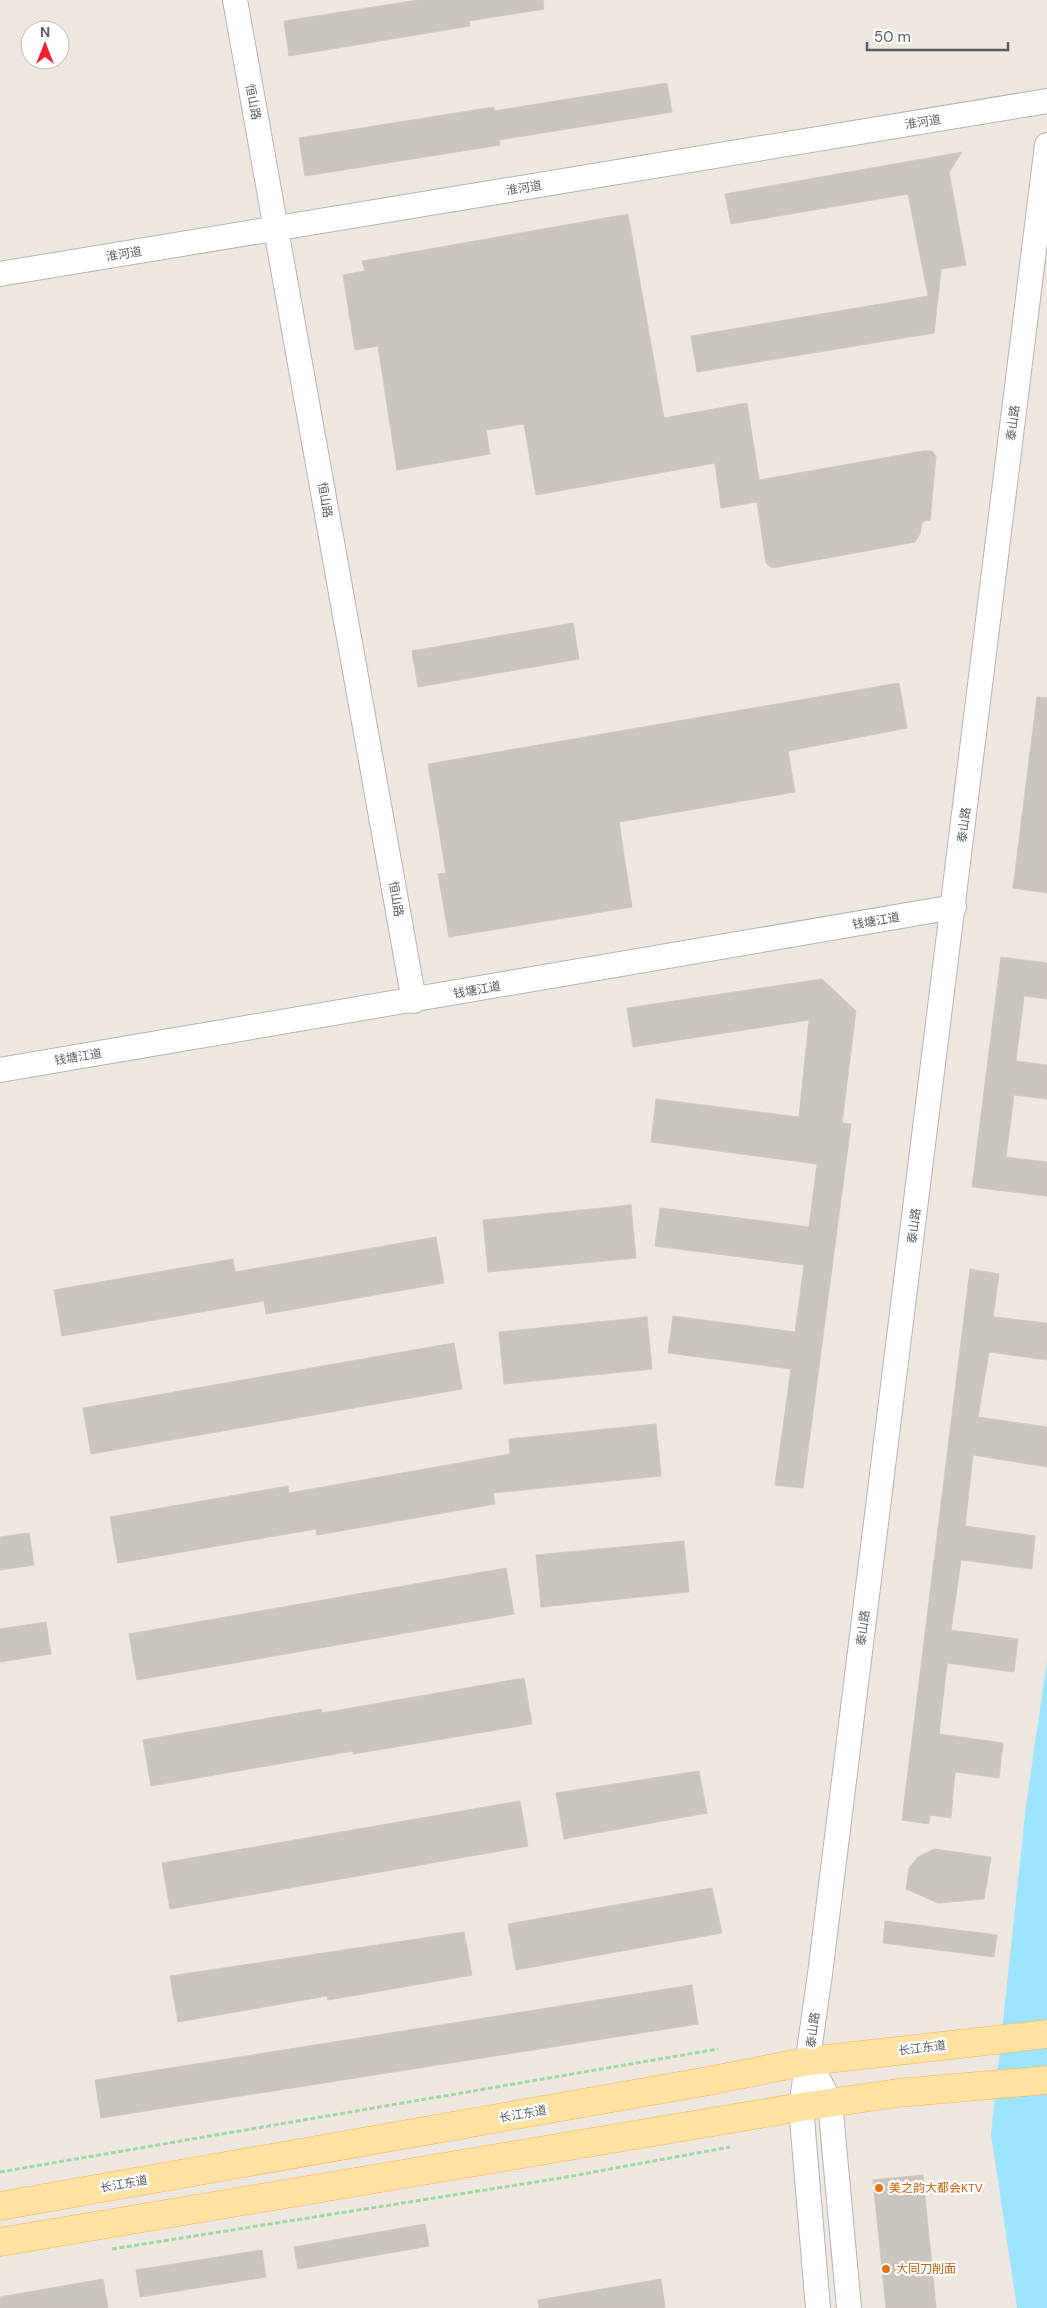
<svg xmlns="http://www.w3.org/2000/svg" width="1047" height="2308" font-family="'DM Sans','Noto Sans SC',sans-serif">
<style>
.water{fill:#9de4ff}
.building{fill:#c9c4be;stroke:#d1c8bd}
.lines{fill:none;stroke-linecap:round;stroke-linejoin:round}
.minor-casing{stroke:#b0b4b8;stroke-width:26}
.major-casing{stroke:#f9ad4b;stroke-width:29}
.path{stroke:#9cd9a2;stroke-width:3;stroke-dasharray:5 2.5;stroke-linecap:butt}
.minor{stroke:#fff;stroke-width:24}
.major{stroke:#ffe1a2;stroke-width:28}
.food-dot{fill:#e8710a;stroke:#fff;stroke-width:2}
.labels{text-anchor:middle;stroke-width:4.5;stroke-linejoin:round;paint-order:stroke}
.street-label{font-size:12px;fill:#585e62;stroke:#fff}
.food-label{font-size:12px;fill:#c56008;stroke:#fff;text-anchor:start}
</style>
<rect width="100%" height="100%" fill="#ede7df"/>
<path class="water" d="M 1047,1661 L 1047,2308 L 1017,2308 L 991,2134 L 1026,1806 Z"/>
<path class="building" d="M 418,0 L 543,0 L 544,9 L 469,21 L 470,26 L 289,56 L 284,21 Z
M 667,83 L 672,112 L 499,140 L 500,145 L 305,176 L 299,138 L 494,107 L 494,111 Z
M 962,152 L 949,172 L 966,265 L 941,269 L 934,333 L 697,372 L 691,336 L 928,296 L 908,194 L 731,224 L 725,194 Z
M 628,214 L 664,418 L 747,403 L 759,480 L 923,451 L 932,451 L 936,457 L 930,520 L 922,522 L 920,534 L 915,542 L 772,568 L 766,563 L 757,502 L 721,508 L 715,463 L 536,495 L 524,424 L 486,430 L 490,454 L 397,470 L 378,346 L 355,350 L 343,275 L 365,271 L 362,261 Z
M 573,623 L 579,659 L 418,687 L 412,651 Z
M 899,683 L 907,728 L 788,751 L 795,792 L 619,822 L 632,907 L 449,937 L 438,874 L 446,873 L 428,764 Z
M 1037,697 L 1047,698 L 1047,893 L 1013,888 Z
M 1001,957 L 1047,963 L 1047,999 L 1024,996 L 1016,1061 L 1047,1065 L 1047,1099 L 1014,1095 L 1006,1157 L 1047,1162 L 1047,1196 L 972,1187 Z
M 822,979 L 856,1011 L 842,1123 L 851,1124 L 803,1488 L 775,1485 L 791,1369 L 668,1353 L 673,1316 L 795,1332 L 804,1265 L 655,1246 L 660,1208 L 809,1227 L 817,1164 L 651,1142 L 656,1099 L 799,1117 L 809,1020 L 633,1047 L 627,1008 Z
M 631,1205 L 636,1258 L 488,1272 L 483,1220 Z
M 436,1237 L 444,1283 L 266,1314 L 264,1301 L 62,1336 L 54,1290 L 233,1259 L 235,1272 Z
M 970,1269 L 999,1274 L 993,1317 L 1047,1323 L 1047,1360 L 989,1352 L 978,1417 L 1047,1427 L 1047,1467 L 973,1455 L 965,1526 L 1035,1536 L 1032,1569 L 961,1560 L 951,1630 L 1018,1639 L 1014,1672 L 947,1663 L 939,1734 L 1003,1743 L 999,1778 L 955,1772 L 951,1818 L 930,1815 L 929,1824 L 902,1820 Z
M 647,1317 L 652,1369 L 504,1384 L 499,1332 Z
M 454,1343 L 462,1389 L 91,1454 L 83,1408 Z
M 656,1424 L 661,1476 L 493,1493 L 495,1504 L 317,1535 L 316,1529 L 118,1563 L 110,1517 L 288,1486 L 289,1493 L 510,1454 L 509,1439 Z
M 29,1533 L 34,1565 L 0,1570 L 0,1537 Z
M 684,1541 L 689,1592 L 541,1607 L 536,1555 Z
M 506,1568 L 514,1614 L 137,1680 L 129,1634 Z
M 46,1622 L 51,1654 L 0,1662 L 0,1629 Z
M 524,1678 L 532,1724 L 353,1754 L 353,1751 L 151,1786 L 143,1740 L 321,1709 L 322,1713 Z
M 699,1771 L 707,1813 L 564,1839 L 556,1793 Z
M 520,1801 L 528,1846 L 170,1909 L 162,1863 Z
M 934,1849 L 991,1857 L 984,1899 L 938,1903 L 906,1889 L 909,1868 L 918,1857 Z
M 712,1888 L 722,1933 L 516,1970 L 508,1924 Z
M 885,1921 L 997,1935 L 994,1957 L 883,1943 Z
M 464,1932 L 472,1975 L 328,2000 L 327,1996 L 178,2022 L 170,1976 Z
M 692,1985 L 698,2024 L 101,2118 L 95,2080 Z
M 923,2175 L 936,2308 L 886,2308 L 873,2180 Z
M 425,2224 L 429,2246 L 298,2269 L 294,2247 Z
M 262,2250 L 266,2277 L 140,2297 L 136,2270 Z
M 103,2279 L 108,2308 L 0,2308 L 0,2297 Z
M 661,2279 L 665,2308 L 539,2308 L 538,2300 Z"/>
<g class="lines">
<g class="minor-casing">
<path id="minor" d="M 235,0 L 414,1001
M 0,274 L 1047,101
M 0,1070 L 954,907
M 809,2061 L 830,2102 L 849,2308
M 818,2308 L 801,2107 L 820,1974 L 1047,145"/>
</g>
<g class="major-casing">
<path id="major" d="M 0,2206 L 708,2081 L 809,2061 L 1047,2034
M 0,2242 L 801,2107 L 898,2093 L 1047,2080"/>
</g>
<path class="path" d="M 0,2172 L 718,2049
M 112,2249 L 561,2178 L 730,2147"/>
<use href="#minor" class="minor"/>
<use href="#major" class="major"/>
</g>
<g class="food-dot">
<circle cx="879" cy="2188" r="5"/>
<circle cx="886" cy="2269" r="5"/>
</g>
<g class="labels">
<g class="street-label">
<text transform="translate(253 102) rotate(79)" y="4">恒山路</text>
<text transform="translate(923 122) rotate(-9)" y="4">淮河道</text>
<text transform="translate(524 188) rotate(-9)" y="4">淮河道</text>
<text transform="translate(124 254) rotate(-9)" y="4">淮河道</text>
<text transform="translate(1013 423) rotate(-83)" y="4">泰山路</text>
<text transform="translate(325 500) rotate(80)" y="4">恒山路</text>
<text transform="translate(964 825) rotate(-83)" y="4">泰山路</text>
<text transform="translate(396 899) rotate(80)" y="4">恒山路</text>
<text transform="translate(876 921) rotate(-10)" y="4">钱塘江道</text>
<text transform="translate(477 990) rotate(-10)" y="4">钱塘江道</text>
<text transform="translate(78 1057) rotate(-9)" y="4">钱塘江道</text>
<text transform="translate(914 1226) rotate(-83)" y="4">泰山路</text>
<text transform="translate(863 1628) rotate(-83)" y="4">泰山路</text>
<text transform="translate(813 2030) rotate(-83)" y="4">泰山路</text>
<text transform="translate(922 2048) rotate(-7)" y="4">长江东道</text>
<text transform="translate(523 2114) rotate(-10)" y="4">长江东道</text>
<text transform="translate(124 2184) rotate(-10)" y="4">长江东道</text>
</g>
<g class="food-label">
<text x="889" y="2192">美之韵大都会KTV</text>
<text x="896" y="2273">大同刀削面</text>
</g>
</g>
<g transform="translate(45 45)"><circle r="24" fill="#ffffff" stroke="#bcbfc0"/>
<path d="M0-4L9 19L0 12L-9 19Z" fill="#f31f30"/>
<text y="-8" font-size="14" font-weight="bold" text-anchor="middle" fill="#585e62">N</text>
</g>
<path d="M867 42v8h141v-8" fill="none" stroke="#585e62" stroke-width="2.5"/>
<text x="874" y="42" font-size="15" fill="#585e62" stroke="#ffffff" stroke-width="4" paint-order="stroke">50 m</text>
</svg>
